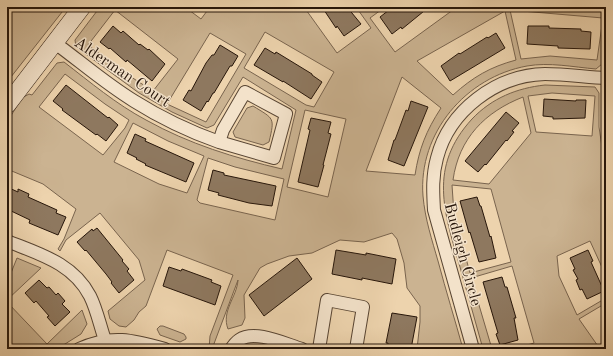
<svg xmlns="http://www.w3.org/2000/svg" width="613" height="356" font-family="'Old Standard TT',serif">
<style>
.green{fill:#cbb391;stroke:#79644e;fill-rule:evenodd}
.building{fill:#8e785f;stroke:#27160a}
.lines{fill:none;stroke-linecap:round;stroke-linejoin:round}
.street-casing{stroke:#584533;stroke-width:14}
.secondary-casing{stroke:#27160a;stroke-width:18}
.street{stroke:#f3e2ca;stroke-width:12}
.secondary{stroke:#f3e2ca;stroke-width:17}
.labels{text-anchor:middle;stroke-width:3;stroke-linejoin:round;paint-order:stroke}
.street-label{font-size:16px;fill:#27160a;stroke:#f3e2ca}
</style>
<rect width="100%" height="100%" fill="#edd3ad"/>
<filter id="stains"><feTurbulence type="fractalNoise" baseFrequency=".005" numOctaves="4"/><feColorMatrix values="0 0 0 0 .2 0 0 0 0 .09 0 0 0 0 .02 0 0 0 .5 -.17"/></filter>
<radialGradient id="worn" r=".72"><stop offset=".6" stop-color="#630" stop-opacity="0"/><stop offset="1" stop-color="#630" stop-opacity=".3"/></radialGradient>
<path class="green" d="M 7,7 L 66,7 L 7,82 Z
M 100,7 L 185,7 L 201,19 L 210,7 L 304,7 L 337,53 L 371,28 L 356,7 L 385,7 L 370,18 L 395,52 L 457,7 L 606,7 L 606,33 L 602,64 L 596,69 C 573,67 549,62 527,66 C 466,77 418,133 423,196 C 425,219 432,240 438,261 C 446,291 455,320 463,349 L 417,349 L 420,322 L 420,306 L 407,288 L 404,263 L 397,239 L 392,233 L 364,242 L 340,240 L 312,253 L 289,256 L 267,264 L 260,268 L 244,295 L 245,318 L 242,325 L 228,329 C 221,311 237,297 238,280 L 212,349 L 209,349 L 210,336 L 233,275 L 167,250 L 146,306 L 139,312 L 134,320 L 126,327 L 119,326 L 110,319 L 108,311 L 145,280 L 139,260 L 100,213 L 66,240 L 60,251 L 58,249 L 64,239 L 76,209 L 43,184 L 7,169 L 7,122 L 22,98 L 29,94 L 32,95 L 57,63 L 64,62 C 90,82 116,104 146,120 C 189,144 235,158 282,169 L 296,110 L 243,77 L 214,125 L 207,128 L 172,112 L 139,93 L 76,47 L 75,40 ZM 115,10 L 178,59 L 153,91 L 128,75 L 88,45 ZM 510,10 L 603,18 L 597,60 L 550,56 L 521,59 ZM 505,11 L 516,60 C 490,67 473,77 453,95 L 417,61 ZM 265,32 L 334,72 L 314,107 L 306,105 L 244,68 ZM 210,33 L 246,54 L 206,122 L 167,104 ZM 65,74 L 105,104 L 129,120 L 125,128 L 103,155 L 39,107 ZM 402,77 L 441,108 C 426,131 419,149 415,175 L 366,171 ZM 305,110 L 346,119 L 328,197 L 287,187 ZM 133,123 L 168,141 L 204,156 L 187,193 L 159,184 L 114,162 ZM 208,158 L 235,167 L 284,179 L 275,220 L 200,203 L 197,200 Z
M 545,85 L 595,87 L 599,93 L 599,127 L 606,174 L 606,250 L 604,251 L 606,256 L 606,276 L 590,241 L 557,256 L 559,276 L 577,315 L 606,298 L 606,303 L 579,319 L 600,349 L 536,349 L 535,348 L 514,349 L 534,343 L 512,266 L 471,278 L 492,349 L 483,349 C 475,322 468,294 460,267 C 444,212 428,167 472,119 C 492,98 517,88 545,85 ZM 552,93 L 595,96 L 592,136 L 536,132 L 528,96 ZM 523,97 L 531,133 L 489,184 L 453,180 C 459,138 485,112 523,97 ZM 452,185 L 491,189 L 511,262 L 470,273 L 454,214 Z
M 253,106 C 274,119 275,117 269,142 L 263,145 L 235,137 L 233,132 L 247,108 Z
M 17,258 L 41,268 L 7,300 L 7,283 Z
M 7,302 L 47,344 L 82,310 L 87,324 L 81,334 L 57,349 L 7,349 L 8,336 L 7,335 Z
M 160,326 L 163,326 L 184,334 L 186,337 L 186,339 L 180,342 L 160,335 L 157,329 Z"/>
<path class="building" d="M 322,7 L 347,7 L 361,24 L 344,36 L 337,26 L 336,28 Z
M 396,7 L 429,7 L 402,29 L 401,27 L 392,34 L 380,17 L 389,10 L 390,11 Z
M 113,26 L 121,33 L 123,31 L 139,45 L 140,44 L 148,50 L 149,49 L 165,64 L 152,81 L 127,60 L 126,62 L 110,48 L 109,49 L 100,42 Z
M 528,26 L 549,26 L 549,28 L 581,29 L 581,31 L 591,32 L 590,49 L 558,48 L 558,46 L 527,44 Z
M 496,33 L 505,48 L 450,81 L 441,66 L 459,53 L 460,54 L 487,37 L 488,38 Z
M 220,45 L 238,56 L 232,66 L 230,66 L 214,93 L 213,93 L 208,102 L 207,101 L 201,111 L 183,100 L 189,90 L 191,91 L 206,63 L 212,55 L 214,55 Z
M 265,48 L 275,54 L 276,52 L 312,74 L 312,75 L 322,82 L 311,99 L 283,81 L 283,82 L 254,65 Z
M 66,85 L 108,118 L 109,117 L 118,125 L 106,141 L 97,134 L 96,135 L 62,110 L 63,109 L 53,101 Z
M 544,99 L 576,101 L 576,100 L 586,100 L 585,118 L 553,119 L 553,117 L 543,116 Z
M 411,101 L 428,107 L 404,166 L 388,160 L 394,140 L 395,140 L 406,110 L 408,111 Z
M 506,112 L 519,123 L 512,131 L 514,132 L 507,141 L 506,140 L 486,165 L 485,164 L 478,172 L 465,161 Z
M 311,118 L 331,122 L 328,133 L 331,134 L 323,165 L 324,165 L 318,187 L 298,182 L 310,130 L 308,129 Z
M 135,134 L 146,139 L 145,141 L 194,163 L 186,182 L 145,165 L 146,164 L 136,159 L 137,158 L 127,153 Z
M 213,170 L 224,173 L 224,175 L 276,186 L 272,206 L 249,203 L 218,195 L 219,193 L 208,190 Z
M 7,187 L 18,192 L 18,189 L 29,194 L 28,197 L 57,210 L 56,213 L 66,217 L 58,235 L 29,223 L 30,220 L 7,209 Z
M 477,197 L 480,206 L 481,206 L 490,237 L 491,236 L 496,258 L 479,262 L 470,232 L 469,233 L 460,201 Z
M 97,228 L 123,260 L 122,261 L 129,269 L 127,271 L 134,280 L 119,293 L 111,283 L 112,282 L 106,274 L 86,250 L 85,251 L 77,242 L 92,229 L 93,231 Z
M 336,250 L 366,255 L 366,253 L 396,259 L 392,284 L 362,278 L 362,280 L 332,274 Z
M 588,250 L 593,261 L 591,262 L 604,291 L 587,299 L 582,289 L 580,290 L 576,280 L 578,279 L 573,270 L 575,269 L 570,258 Z
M 297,258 L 312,279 L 264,316 L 249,295 Z
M 169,267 L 181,271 L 182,269 L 212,280 L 211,282 L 221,286 L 215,305 L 163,286 Z
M 502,277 L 505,287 L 507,287 L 516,318 L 514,318 L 518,340 L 500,345 L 496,334 L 498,333 L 495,323 L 483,282 Z
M 39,280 L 47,288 L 49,287 L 56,295 L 58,293 L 65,301 L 62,304 L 70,312 L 55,326 L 47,317 L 49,316 L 36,301 L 34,303 L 25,293 Z
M 392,313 L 417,317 L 411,349 L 387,349 L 388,343 L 386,343 Z"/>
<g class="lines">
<g class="street-casing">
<path id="street" d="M 55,43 C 81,62 106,84 134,101 C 161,118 188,131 219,142 L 223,130 L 245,92 L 286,114 L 274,158 L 219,142
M 7,241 C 39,254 73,263 90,296 C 97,310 100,326 105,340
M 79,349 C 111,334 133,340 165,349
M 231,349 C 233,346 236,342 239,340 C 255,329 285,344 302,349
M 319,349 L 327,300 L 363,307 L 356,349
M 473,349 L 434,210 C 433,192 432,176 437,158 C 449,111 496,75 545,74 C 565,74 586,77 606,78"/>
</g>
<g class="secondary-casing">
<path id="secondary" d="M 7,105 L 82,7"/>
</g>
<use href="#street" class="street"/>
<use href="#secondary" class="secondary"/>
</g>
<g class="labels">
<g class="street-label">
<text transform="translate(123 71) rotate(34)" y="6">Alderman Court</text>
<text transform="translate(464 254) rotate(75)" y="6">Budleigh Circle</text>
</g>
</g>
<rect width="613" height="356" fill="none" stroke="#edd3ad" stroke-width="24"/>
<rect x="8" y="8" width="597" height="340" fill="none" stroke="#27160a" stroke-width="2"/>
<rect x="12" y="12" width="589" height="332" fill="none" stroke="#27160a"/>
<rect width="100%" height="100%" filter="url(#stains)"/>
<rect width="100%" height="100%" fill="url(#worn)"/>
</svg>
